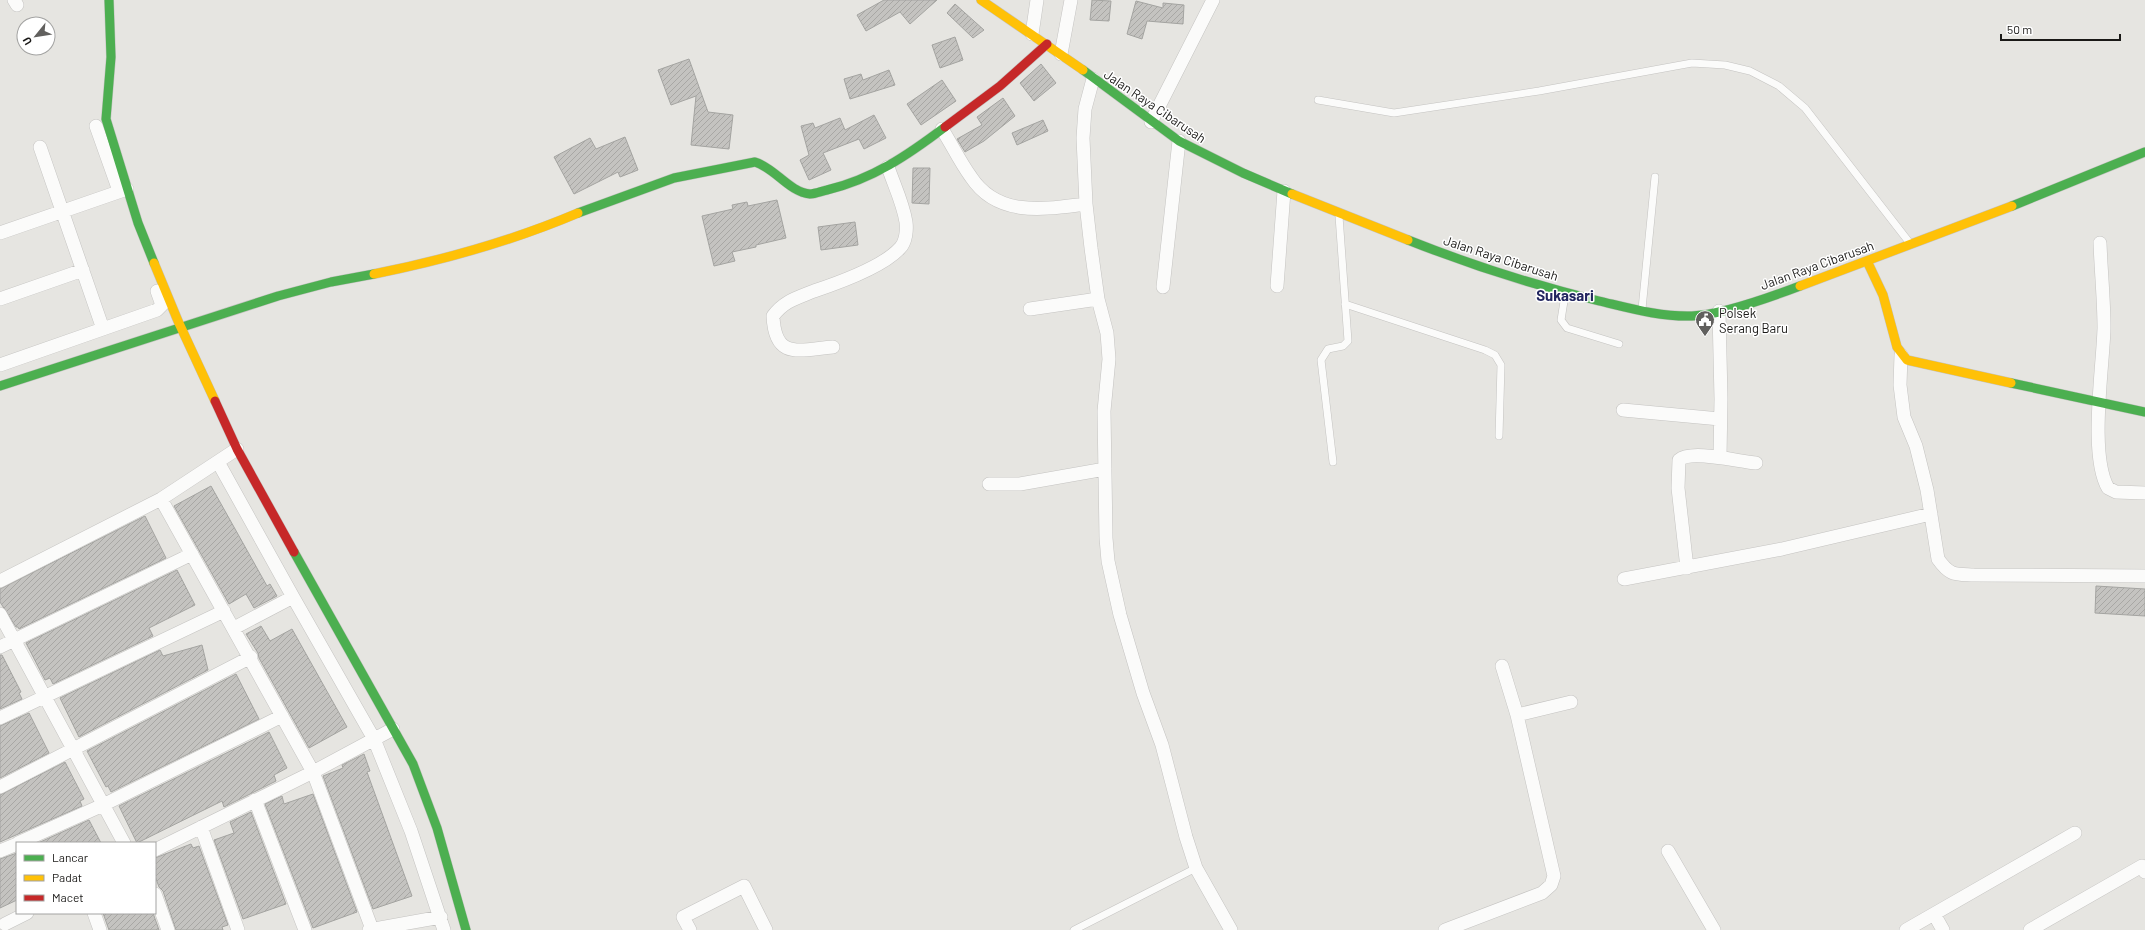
<svg xmlns="http://www.w3.org/2000/svg" width="2145" height="930" font-family="Barlow,sans-serif">
<style>
.building{fill:url(#building-hatch);stroke:#a4a4a1}
.lines{fill:none;stroke-linecap:round;stroke-linejoin:round}
.lane-casing{stroke:#c4c3c1;stroke-width:8}
.street-casing{stroke:#c4c3c1;stroke-width:14}
.fast-casing{stroke:#c4c3c1;stroke-width:10}
.slow-casing{stroke:#c4c3c1;stroke-width:10}
.jam-casing{stroke:#c4c3c1;stroke-width:10}
.lane{stroke:#fbfbfa;stroke-width:7}
.street{stroke:#fbfbfa;stroke-width:13}
.fast{stroke:#4caf50;stroke-width:9}
.slow{stroke:#ffc107;stroke-width:9}
.jam{stroke:#c62828;stroke-width:9}
.labels{text-anchor:middle;stroke-width:3;stroke-linejoin:round;paint-order:stroke}
.street-label{font-size:13px;fill:#1a1917;stroke:#fff}
.poi-label{font-size:13px;fill:#1a1917;stroke:#fff;text-anchor:start}
.quarter-label{font-size:15px;font-weight:bold;fill:#22265f;stroke:#fff}
</style>
<defs>
<pattern id="building-hatch" width="6" height="6" patternUnits="userSpaceOnUse"><rect width="6" height="6" fill="#c4c3c0"/><path d="M-1 1l2-2M0 6l6-6M5 7l2-2" fill="none" stroke="#a8a7a4"/></pattern>
</defs>
<rect width="100%" height="100%" fill="#e6e5e1"/>
<path class="building" d="M 884,0 L 937,0 L 910,24 L 900,12 L 866,31 L 857,15 Z
M 1092,0 L 1111,1 L 1109,21 L 1090,20 Z
M 1136,1 L 1163,8 L 1163,3 L 1184,5 L 1183,24 L 1147,21 L 1142,39 L 1127,34 Z
M 955,4 L 984,30 L 973,38 L 947,13 Z
M 955,37 L 963,60 L 940,68 L 932,45 Z
M 689,59 L 708,112 L 733,115 L 729,149 L 691,145 L 696,96 L 671,105 L 658,70 Z
M 1041,64 L 1056,83 L 1034,101 L 1020,83 Z
M 889,70 L 895,85 L 850,99 L 844,79 L 861,74 L 863,80 Z
M 942,80 L 956,101 L 921,125 L 907,104 Z
M 1003,98 L 1015,116 L 984,141 L 965,152 L 957,139 L 982,125 L 977,117 Z
M 874,115 L 886,138 L 864,149 L 859,139 L 823,153 L 831,170 L 809,180 L 800,160 L 809,155 L 801,126 L 813,123 L 815,128 L 840,118 L 845,130 Z
M 1043,120 L 1048,131 L 1017,145 L 1012,133 Z
M 625,137 L 638,170 L 620,177 L 618,172 L 574,194 L 554,157 L 590,138 L 596,149 Z
M 913,168 L 930,168 L 929,204 L 912,203 Z
M 777,200 L 786,238 L 756,245 L 756,247 L 732,252 L 735,261 L 714,266 L 702,216 L 733,209 L 732,205 L 747,202 L 748,206 Z
M 855,222 L 858,245 L 821,250 L 818,227 Z
M 211,486 L 267,586 L 270,584 L 277,596 L 254,608 L 246,594 L 229,604 L 174,506 Z
M 145,516 L 166,558 L 19,629 L 18,627 L 16,627 L 0,602 L 0,589 Z
M 177,570 L 195,605 L 149,628 L 153,636 L 53,684 L 50,678 L 45,680 L 26,643 Z
M 2096,586 L 2145,589 L 2145,616 L 2095,613 Z
M 261,626 L 270,641 L 292,629 L 347,727 L 309,748 L 259,658 L 258,653 L 246,634 Z
M 202,645 L 208,670 L 79,737 L 60,698 L 160,650 L 163,656 Z
M 0,655 L 2,655 L 21,692 L 19,693 L 22,699 L 0,709 Z
M 236,674 L 259,719 L 111,792 L 108,786 L 106,787 L 87,751 Z
M 29,713 L 49,753 L 0,778 L 0,726 Z
M 269,732 L 287,768 L 274,775 L 276,781 L 224,807 L 222,801 L 137,843 L 119,806 Z
M 364,754 L 370,771 L 367,772 L 412,896 L 373,909 L 323,776 L 343,768 L 342,765 Z
M 65,762 L 84,799 L 80,801 L 82,806 L 0,842 L 0,795 Z
M 313,794 L 357,912 L 313,928 L 265,804 L 282,796 L 284,804 Z
M 251,812 L 286,904 L 243,919 L 214,840 L 234,833 L 230,822 Z
M 89,820 L 101,843 L 38,843 Z
M 191,844 L 193,848 L 199,846 L 228,925 L 222,927 L 223,930 L 176,930 L 163,891 L 159,887 L 155,876 L 155,858 Z
M 17,853 L 17,900 L 0,908 L 0,859 Z
M 103,913 L 153,913 L 159,930 L 109,930 Z"/>
<g class="lines">
<g class="lane-casing">
<path id="lane" d="M 1318,100 L 1394,113 L 1539,91 L 1692,63 L 1725,65 L 1750,71 L 1779,86 L 1805,108 L 1909,242
M 1565,295 L 1561,320 L 1567,328 L 1619,344
M 1345,304 L 1485,350 L 1495,355 L 1501,365 L 1499,436
M 1642,309 L 1655,177
M 1333,462 L 1321,360 L 1328,349 L 1343,346 L 1348,341 L 1339,216
M 1074,930 L 1196,868"/>
</g>
<g class="street-casing">
<path id="street" d="M 14,0 L 17,5
M 1032,34 L 1037,0
M 1061,54 L 1071,0
M 1093,79 L 1085,109 L 1083,138 L 1086,204 L 1091,248 L 1098,299 L 1107,333 L 1109,359 L 1104,411 L 1106,538 L 1108,561 L 1120,615 L 1143,693 L 1162,745 L 1186,837 L 1196,868 L 1231,930
M 1151,122 L 1213,0
M 96,126 L 117,185
M 942,129 C 952,145 960,162 971,177 C 998,218 1045,209 1086,204
M 40,147 L 103,329
M 0,233 L 127,189
M 2100,243 C 2101,271 2104,300 2104,328 C 2103,368 2089,455 2108,488 L 2116,492 L 2145,493
M 1277,286 L 1284,191
M 1163,287 L 1179,141
M 0,299 L 83,270
M 1030,309 L 1098,299
M 1719,311 L 1721,399 L 1720,457
M 833,347 C 798,350 775,360 773,316 C 784,301 797,298 814,291 C 838,283 883,267 900,248 C 906,242 907,230 906,222 C 903,203 894,185 888,167
M 1901,355 L 1900,385 L 1904,417 L 1916,446 L 1927,490 L 1938,559 C 1950,576 1955,574 1974,575 L 2145,576
M 0,365 L 157,310 L 162,305 L 157,291
M 1623,410 L 1720,419
M 218,462 L 293,597 L 374,739 L 411,831 L 444,930
M 989,484 L 1020,484 L 1105,469
M 161,499 L 313,772 L 372,929
M 1687,568 L 1678,488 L 1679,460 C 1691,449 1740,462 1756,463
M 1624,579 L 1782,549 L 1931,514
M 0,581 L 161,499 L 237,449
M 0,614 L 124,843
M 234,628 L 293,597
M 0,647 L 192,554
M 1517,715 L 1571,702
M 0,718 L 224,611
M 0,787 L 251,657
M 255,800 L 305,930
M 201,827 L 238,930
M 18,843 L 103,805 L 282,716
M 155,850 L 313,772 L 393,729
M 0,851 L 17,844
M 1668,851 L 1714,930
M 155,894 L 168,930
M 94,913 L 100,930
M 1934,914 L 1943,930
M 5,924 L 27,913
M 369,930 L 441,917
M 690,930 L 683,917 L 744,886 L 766,930
M 1445,930 L 1542,893 L 1551,885 L 1554,876 L 1517,715 L 1502,666
M 1906,930 L 2075,833
M 2030,930 L 2142,866 L 2145,872"/>
</g>
<g class="fast-casing">
<path id="fast" d="M 109,0 L 111,57 L 106,119 L 138,223 L 154,263
M 1083,70 L 1179,141 L 1243,173 L 1292,194
M 2012,206 L 2145,152
M 578,213 L 674,178 L 755,162 C 775,168 789,192 810,194 C 815,194 822,191 827,190 C 873,179 908,155 945,127
M 1408,240 C 1471,265 1533,285 1599,301 C 1629,308 1660,317 1692,316 C 1722,315 1771,297 1800,286
M 2011,383 L 2145,412
M 0,386 L 278,296 L 331,282 L 374,274
M 294,552 L 413,764 L 437,828 L 466,930"/>
</g>
<g class="slow-casing">
<path id="slow" d="M 981,0 L 1083,70
M 1292,194 L 1408,240
M 1867,261 L 1883,295 L 1897,347 L 1907,360 L 2011,383
M 154,263 L 178,321 L 215,401
M 374,274 C 444,260 512,241 578,213
M 1800,286 L 2012,206"/>
</g>
<g class="jam-casing">
<path id="jam" d="M 945,127 L 1000,86 L 1047,44
M 215,401 L 237,449 L 294,552"/>
</g>
<use href="#lane" class="lane"/>
<use href="#street" class="street"/>
<use href="#fast" class="fast"/>
<use href="#slow" class="slow"/>
<use href="#jam" class="jam"/>
</g>
<defs>
<g id="civic-pin" transform="scale(1)"><path d="M0 17L-7.5 6A9.5 9.5 0 1 1 7.5 6Z" fill="#61605e" stroke="#fff"/><path d="M-.6-6.5H3V-4.5H.6V-3L4-1V1h2V6H-6V1h2V-1L-.6-3ZM-1.2 2.5V6h2.4V2.5Z" fill="#fff"/></g>
</defs>
<g fill-rule="evenodd">
<use href="#civic-pin" x="1705" y="320"/>
</g>
<g class="labels">
<g class="street-label">
<text transform="translate(1155 106) rotate(34)" y="5">Jalan Raya Cibarusah</text>
<text transform="translate(1501 258) rotate(18)" y="5">Jalan Raya Cibarusah</text>
<text transform="translate(1817 265) rotate(-20)" y="5">Jalan Raya Cibarusah</text>
</g>
<g class="poi-label">
<text x="1719" y="318">Polsek<tspan x="1719" dy="15">Serang Baru</tspan></text>
</g>
<g class="quarter-label">
<text x="1565" y="301">Sukasari</text>
</g>
</g>
<rect x="16" y="842" width="140" height="72" fill="#ffffff" stroke="#a3a3a2"/>
<rect x="24" y="855" width="20" height="6" fill="#4caf50" stroke="#a3a3a2"/>
<text x="52" y="862" font-size="12" fill="#1a1917">Lancar</text>
<rect x="24" y="875" width="20" height="6" fill="#ffc107" stroke="#a3a3a2"/>
<text x="52" y="882" font-size="12" fill="#1a1917">Padat</text>
<rect x="24" y="895" width="20" height="6" fill="#c62828" stroke="#a3a3a2"/>
<text x="52" y="902" font-size="12" fill="#1a1917">Macet</text>
<g transform="translate(36 36) rotate(240)"><circle r="19" fill="#ffffff" stroke="#a3a3a2"/>
<path d="M0-3L7 15L0 10L-7 15Z" fill="#61605e"/>
<text y="-6" font-size="11" font-weight="bold" text-anchor="middle" fill="#1a1917">U</text>
</g>
<path d="M2001 34v6h119v-6" fill="none" stroke="#1a1917" stroke-width="2"/>
<text x="2007" y="34" font-size="12" fill="#1a1917" stroke="#ffffff" stroke-width="3" paint-order="stroke">50 m</text>
</svg>
